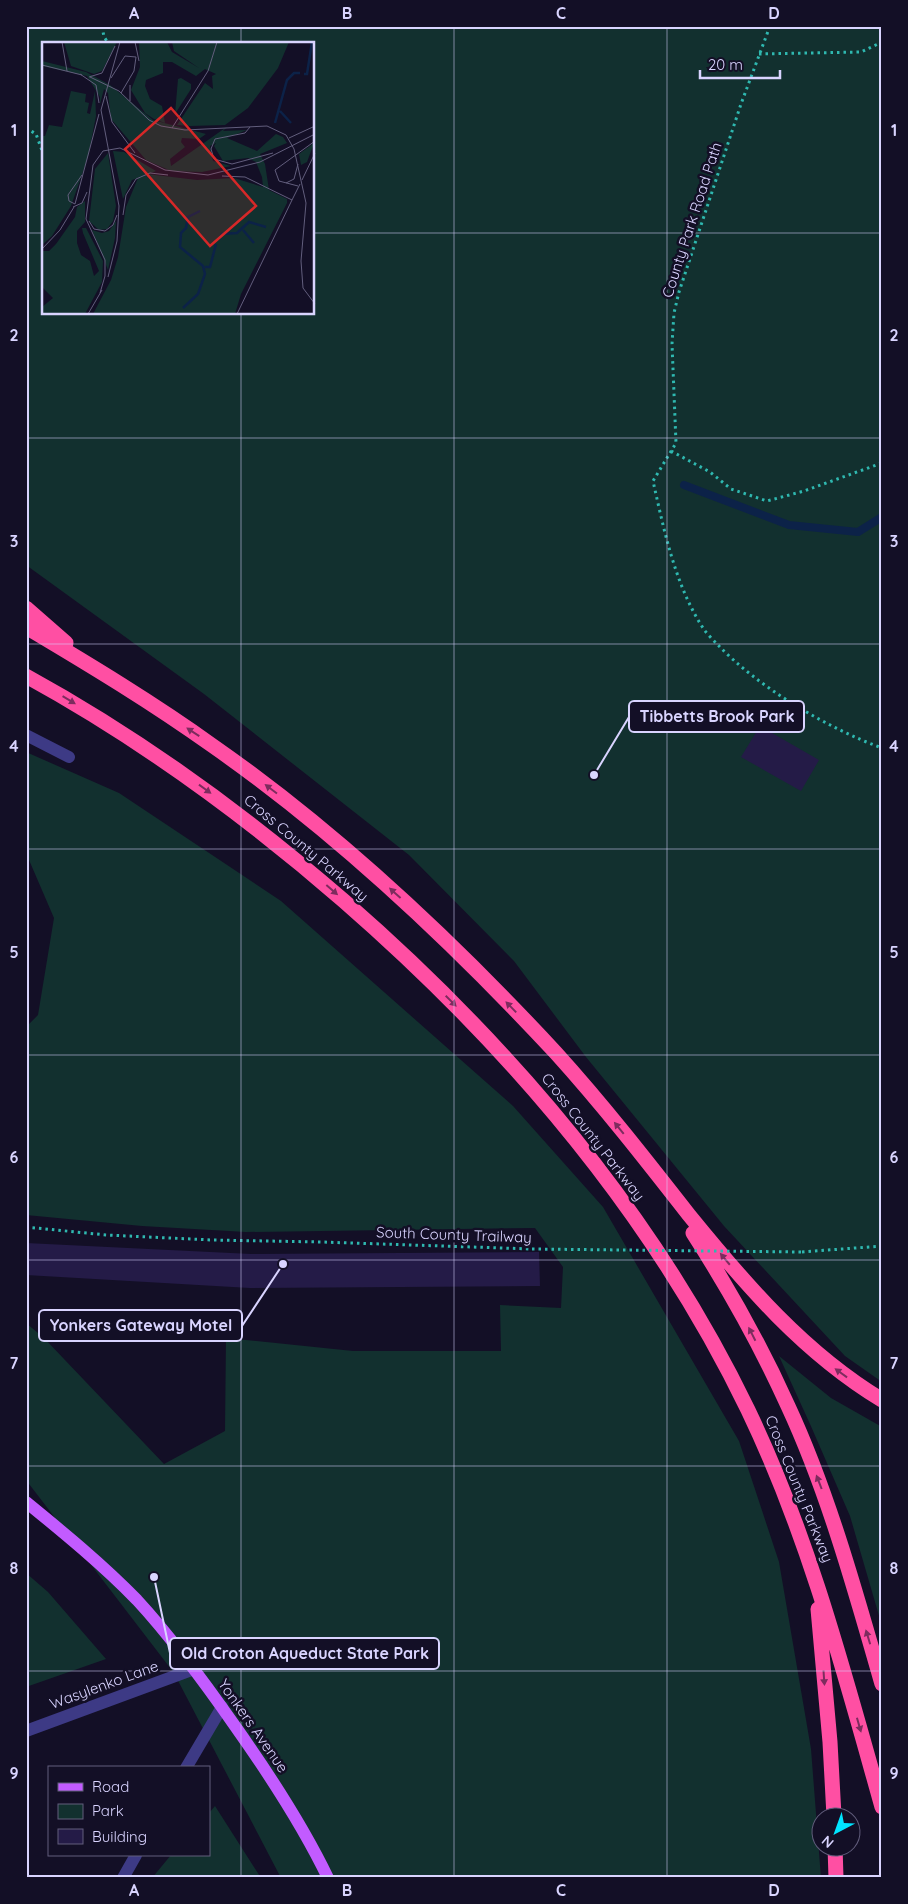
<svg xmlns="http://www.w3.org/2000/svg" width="908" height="1904" font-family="Quicksand,sans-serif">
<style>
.green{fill:#12302f;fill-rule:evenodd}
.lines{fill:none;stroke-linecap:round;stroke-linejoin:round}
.stream{stroke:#0c2248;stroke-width:8}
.building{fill:#241b47}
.path{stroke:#2fb8b0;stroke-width:3;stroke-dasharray:2.5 4;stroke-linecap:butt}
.minor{stroke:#3d3a85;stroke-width:12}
.major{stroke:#c25bff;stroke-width:12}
.highway{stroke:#ff4fa3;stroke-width:15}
.path-bridge{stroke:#2fb8b0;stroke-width:3;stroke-dasharray:2.5 4;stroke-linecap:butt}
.oneway{fill:#7d2c5e}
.grid{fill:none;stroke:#d9d4ff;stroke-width:1;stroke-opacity:0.55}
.labels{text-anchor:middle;stroke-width:5;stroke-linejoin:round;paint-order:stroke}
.street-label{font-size:15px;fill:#d9d4ff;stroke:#130f26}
.inset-river{fill:none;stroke:#0c2248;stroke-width:2.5}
.inset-road{fill:none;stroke:#625e7d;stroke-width:1}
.view{fill:#d62828;fill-opacity:0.15;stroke:#d62828;stroke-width:2.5}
.inset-edge{fill:none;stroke:#d9d4ff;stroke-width:2.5}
.leader{fill:none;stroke:#d9d4ff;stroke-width:2}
.callout-dot{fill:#d9d4ff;stroke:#130f26;stroke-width:2}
.callout{fill:#130f26;stroke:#d9d4ff;stroke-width:2}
.callout-label{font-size:16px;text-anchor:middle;font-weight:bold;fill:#d9d4ff}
.neatline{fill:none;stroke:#d9d4ff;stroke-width:2}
.grid-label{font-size:16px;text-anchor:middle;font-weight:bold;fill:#d9d4ff}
</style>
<rect width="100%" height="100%" fill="#130f26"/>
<path class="green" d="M 26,26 L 882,26 L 882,1382 L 845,1356 L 724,1226 L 586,1057 L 514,961 L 409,855 L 204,694 L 26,565 ZM 44,44 L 314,44 L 314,314 L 44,314 Z
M 26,752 L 119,793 L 281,901 L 513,1106 L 603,1207 L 739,1441 L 779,1562 L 811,1749 L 821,1878 L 281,1878 L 174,1673 L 26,1480 L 26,1323 L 44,1338 L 164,1464 L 225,1431 L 226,1338 L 353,1351 L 501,1351 L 500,1305 L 561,1308 L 563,1267 L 535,1228 L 246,1232 L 142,1226 L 26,1215 L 26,1027 L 38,1015 L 54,918 L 26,853 Z
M 779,1356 L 831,1398 L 882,1427 L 882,1626 L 850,1516 L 810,1424 Z
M 26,1573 L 48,1592 L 106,1659 L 26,1687 Z
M 215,1806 L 261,1878 L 152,1878 L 171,1855 L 209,1855 L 209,1813 Z"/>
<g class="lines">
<path class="stream" d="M 684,485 L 789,525 L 858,532 L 882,517"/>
</g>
<path class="building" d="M 760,726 L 819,760 L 801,791 L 741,757 Z
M 26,1243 L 251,1254 L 539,1252 L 540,1286 L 250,1288 L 26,1275 Z"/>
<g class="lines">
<path class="path" d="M 102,26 L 104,37 L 109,44
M 770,26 L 741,104 L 679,292 L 674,313 L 672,344 L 676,443 L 653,481 C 664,530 675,585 703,628 C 707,634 713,640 718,645 C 758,687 827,728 882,748
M 759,54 L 861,52 L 882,42
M 26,128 L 36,134 L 44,156
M 671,451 L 710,472 L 731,489 L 767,501 L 804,491 L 882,463
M 26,1227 L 106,1235 L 212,1240 L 321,1242 L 532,1249
M 802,1252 L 882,1246"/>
<path class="minor" d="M 26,735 L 69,757
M 26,1731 L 194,1669
M 186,1768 L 222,1707
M 123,1878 L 136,1855"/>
<path class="major" d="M 26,1502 C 64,1533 103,1565 137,1600 C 173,1639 205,1683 235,1726 C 269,1774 302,1824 328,1878"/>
<path class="highway" d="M 26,608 L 66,643
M 26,627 C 90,665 153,703 213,746 C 339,834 452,941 556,1053 C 603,1105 646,1160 689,1215 C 746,1285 804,1353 882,1400
M 26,676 C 141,739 245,815 344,901 C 508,1044 653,1213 748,1410 C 809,1537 844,1672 882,1807
M 693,1233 C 729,1289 761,1346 788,1406 C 828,1492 856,1593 882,1684
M 818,1609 L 830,1742 L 834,1816
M 835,1846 L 836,1878"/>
<path class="path-bridge" d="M 532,1249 L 802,1252"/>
</g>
<defs><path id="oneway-solid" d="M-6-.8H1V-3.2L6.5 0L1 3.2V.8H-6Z" transform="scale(1.25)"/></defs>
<g class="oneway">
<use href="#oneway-solid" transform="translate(69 700) rotate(31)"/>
<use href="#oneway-solid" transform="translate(193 732) rotate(-147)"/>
<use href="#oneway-solid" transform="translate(205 789) rotate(36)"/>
<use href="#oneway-solid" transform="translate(271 789) rotate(-143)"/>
<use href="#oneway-solid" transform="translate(332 890) rotate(41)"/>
<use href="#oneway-solid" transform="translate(395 893) rotate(-138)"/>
<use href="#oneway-solid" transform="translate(451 1001) rotate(45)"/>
<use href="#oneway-solid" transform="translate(511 1007) rotate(-134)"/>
<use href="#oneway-solid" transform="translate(619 1128) rotate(-129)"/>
<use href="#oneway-solid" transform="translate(725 1259) rotate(-130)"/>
<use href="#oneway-solid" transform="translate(752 1334) rotate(-117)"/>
<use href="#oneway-solid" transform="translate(841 1373) rotate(-144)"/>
<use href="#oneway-solid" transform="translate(819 1482) rotate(-111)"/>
<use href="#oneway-solid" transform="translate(868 1637) rotate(-107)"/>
<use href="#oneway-solid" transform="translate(824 1678) rotate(86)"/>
<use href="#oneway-solid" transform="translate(859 1725) rotate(74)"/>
</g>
<path class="grid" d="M 241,26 L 241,44M 454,26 L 454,1878M 667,26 L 667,1878M 26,233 L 44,233M 314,233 L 882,233M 241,314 L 241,1878M 26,438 L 882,438M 26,644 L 882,644M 26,849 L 882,849M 26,1055 L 882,1055M 26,1260 L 882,1260M 26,1466 L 882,1466M 26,1671 L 882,1671"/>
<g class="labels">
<g class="street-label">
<text transform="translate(692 220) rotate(-72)" y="5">County Park Road Path</text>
<text transform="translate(306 848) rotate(40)" y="5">Cross County Parkway</text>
<text transform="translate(593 1137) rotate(52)" y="5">Cross County Parkway</text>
<text transform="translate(454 1235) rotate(2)" y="5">South County Trailway</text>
<text transform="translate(799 1489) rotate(68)" y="5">Cross County Parkway</text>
<text transform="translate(104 1685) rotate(-20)" y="5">Wasylenko Lane</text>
<text transform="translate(253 1726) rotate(55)" y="5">Yonkers Avenue</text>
</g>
</g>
<g transform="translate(42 42)">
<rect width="272" height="272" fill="#130f26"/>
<path d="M 22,0 L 75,0 L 60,29 L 52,32 L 29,24 ZM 97,0 L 125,0 L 130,10 L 157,26 L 132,9 L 130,0 L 247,0 L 236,26 L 206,66 L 183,83 L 148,84 L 135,83 L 163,41 L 171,47 L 170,34 L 174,32 L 163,27 L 154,34 L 130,20 L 121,20 L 121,31 L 104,38 L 103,44 L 108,57 L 120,64 L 123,81 L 112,77 L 103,71 L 89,48 L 98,25 ZM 0,19 L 44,30 L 68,43 L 111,78 L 164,92 L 157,97 L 140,96 L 139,100 L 143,105 L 128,117 L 129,124 L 186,84 L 181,89 L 205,88 L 185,96 L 215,109 L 234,92 L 241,95 L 245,101 L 218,112 L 223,122 L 227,148 L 245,157 L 245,161 L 199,252 L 193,272 L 51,272 L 69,238 L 76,215 L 84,165 L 96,136 L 105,132 L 155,138 L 192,136 L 221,145 L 220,135 L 214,120 L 206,116 L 181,119 L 172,104 L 174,101 L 168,104 L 171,119 L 189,124 L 160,130 L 129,129 L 104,118 L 69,77 L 66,51 L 62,47 L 58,62 L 58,55 L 45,34 L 0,24 ZM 139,36 L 149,42 L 149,47 L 133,72 L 136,37 ZM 29,49 L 44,52 L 43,60 L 47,61 L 45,71 L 48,72 L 53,49 L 54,74 L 46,115 L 29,164 L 10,194 L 0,203 L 0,94 L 3,94 L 7,83 L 20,85 ZM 272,101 L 265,120 L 259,123 L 257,112 ZM 71,109 L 82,110 L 114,129 L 90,138 L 81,157 ZM 66,111 L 74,164 L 71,179 L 65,187 L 57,188 L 47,179 L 53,127 ZM 43,159 L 43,180 L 35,189 L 35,201 L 39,213 L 48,219 L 52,234 L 57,229 L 41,191 L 40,186 L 44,186 L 61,219 L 60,240 L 43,272 L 0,272 L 0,265 L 11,256 L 0,245 L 0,209 L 7,209 L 14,202 L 33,175 L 35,165 ZM 74,179 L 73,196 L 66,228 L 50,188 L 60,191 L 67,189 Z" fill="#12302f"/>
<path class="inset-river" d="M 262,32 L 265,32 L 270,0M 238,69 L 249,81M 233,81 L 245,38 L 252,31 L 258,31M 201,188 L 212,201M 177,197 L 180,192 L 195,191 L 207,180 L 224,185M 163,225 L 168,225 L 174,202M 141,266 L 156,252 L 163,232 L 161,224 L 138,205 L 139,191 L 144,186 L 146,175 L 158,169"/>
<path class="inset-road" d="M 20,0 L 25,29M 93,0 L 97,19M 0,23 L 40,33M 38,32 L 54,43 L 57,61M 47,35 L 60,31 L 73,4M 48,35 L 77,49 L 107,78 L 119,84 L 143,88 L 225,84 L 244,93 L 252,107 L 264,161 L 259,219 L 261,246 L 273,262M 69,36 L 83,14 L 94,15 L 92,29 L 79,51M 88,43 L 88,59M 64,54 L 70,80 L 93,111M 208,85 L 203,91 L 173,97 L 169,107 L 172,117 L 190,122 L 231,111M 130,86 L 166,29 L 175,0M 247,96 L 273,84M 180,134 L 203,135 L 250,158M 260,138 L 273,111M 244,141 L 252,137 L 256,122M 256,144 L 237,139 L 233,128 L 273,99M 250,158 L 258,142M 33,162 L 57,72M 33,162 L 27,159 L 26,153 L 40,133M 31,165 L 40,161 L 45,150M 81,173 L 84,153 L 94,137 L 108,131 L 126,133M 47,179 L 52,187 L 63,189 L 71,183 L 75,173M 0,207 L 18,188 L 32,165M 66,235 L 75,199 L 77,164 L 59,68 L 78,0M 58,251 L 63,234 L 63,218 L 44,177 L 51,123 L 61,109 L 78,106 L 123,128 L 166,133 L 218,120 L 273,92M 46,272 L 60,248M 195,272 L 250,158"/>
<path class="view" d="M 129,66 L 214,164 L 168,204 L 83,107 Z"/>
<rect width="272" height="272" class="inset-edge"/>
</g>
<path class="leader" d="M594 775L629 717M283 1264L242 1326M154 1577L170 1653"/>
<g class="callout-dot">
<circle cx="594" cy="775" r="5"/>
<circle cx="283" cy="1264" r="5"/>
<circle cx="154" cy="1577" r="5"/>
</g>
<g class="callout">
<rect x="629" y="701" width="175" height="31" rx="5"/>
<rect x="39" y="1310" width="203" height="31" rx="5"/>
<rect x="170" y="1638" width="269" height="31" rx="5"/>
</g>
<g class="callout-label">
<text x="717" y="722">Tibbetts Brook Park</text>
<text x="141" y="1331">Yonkers Gateway Motel</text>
<text x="305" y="1659">Old Croton Aqueduct State Park</text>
</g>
<rect width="908" height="1904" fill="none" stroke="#130f26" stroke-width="55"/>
<rect x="48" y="1766" width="162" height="90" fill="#130f26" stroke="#625e7d"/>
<rect x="58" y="1783" width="25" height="8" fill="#c25bff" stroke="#625e7d"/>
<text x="92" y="1792" font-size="15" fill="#d9d4ff">Road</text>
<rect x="58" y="1804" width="25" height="15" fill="#12302f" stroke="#625e7d"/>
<text x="92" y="1816" font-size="15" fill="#d9d4ff">Park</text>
<rect x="58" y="1829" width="25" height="15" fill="#241b47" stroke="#625e7d"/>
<text x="92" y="1842" font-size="15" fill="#d9d4ff">Building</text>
<g transform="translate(836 1832) rotate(221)"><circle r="24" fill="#130f26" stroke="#625e7d"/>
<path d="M0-4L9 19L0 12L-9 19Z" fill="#00e5ff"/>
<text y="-8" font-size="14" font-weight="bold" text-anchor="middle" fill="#d9d4ff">N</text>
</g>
<path d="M700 70v8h80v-8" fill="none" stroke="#d9d4ff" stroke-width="2.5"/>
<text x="708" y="70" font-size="15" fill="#d9d4ff" stroke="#130f26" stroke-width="4" paint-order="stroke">20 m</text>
<rect x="28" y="28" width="852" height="1848" class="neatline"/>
<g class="grid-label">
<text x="134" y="19">A</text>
<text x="347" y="19">B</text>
<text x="561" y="19">C</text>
<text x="774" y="19">D</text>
<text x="14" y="136">1</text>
<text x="894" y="136">1</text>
<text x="14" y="341">2</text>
<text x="894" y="341">2</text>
<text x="14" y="547">3</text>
<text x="894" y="547">3</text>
<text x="14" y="752">4</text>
<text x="894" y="752">4</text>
<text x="14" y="958">5</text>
<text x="894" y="958">5</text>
<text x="14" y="1163">6</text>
<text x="894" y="1163">6</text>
<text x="14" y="1369">7</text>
<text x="894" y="1369">7</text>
<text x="14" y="1574">8</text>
<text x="894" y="1574">8</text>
<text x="14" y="1779">9</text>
<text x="894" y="1779">9</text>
<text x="134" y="1896">A</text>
<text x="347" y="1896">B</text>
<text x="561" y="1896">C</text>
<text x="774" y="1896">D</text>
</g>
</svg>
